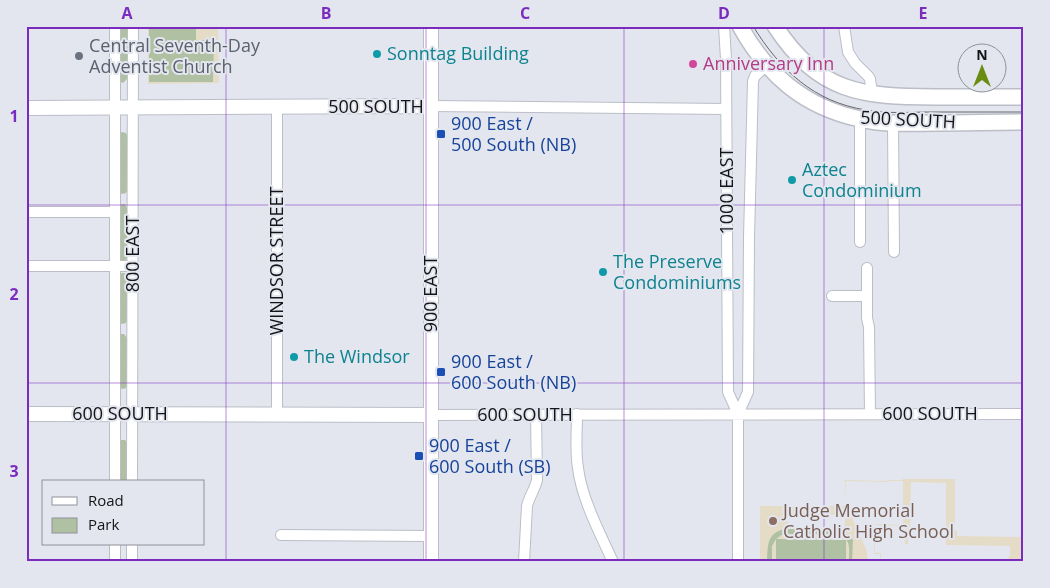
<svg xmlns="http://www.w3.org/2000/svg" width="1050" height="588" font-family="'Open Sans',sans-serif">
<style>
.education{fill:#e5dcc7;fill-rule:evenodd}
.green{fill:#afc1a2}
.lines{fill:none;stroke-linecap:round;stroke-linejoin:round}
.street-casing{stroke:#bbbec7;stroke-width:12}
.secondary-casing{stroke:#bbbec7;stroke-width:16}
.primary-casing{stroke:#bbbec7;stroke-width:18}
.street{stroke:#fff;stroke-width:10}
.secondary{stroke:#fff;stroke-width:14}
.primary{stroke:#fff;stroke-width:15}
.tram{stroke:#66686d;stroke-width:1}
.grid{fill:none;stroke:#7b2cbf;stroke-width:1;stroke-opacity:0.55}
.culture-dot{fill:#0f9aa8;stroke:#e3e6ef;stroke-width:2}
.worship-dot{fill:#6b7280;stroke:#e3e6ef;stroke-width:2}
.hotel-dot{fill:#d1479c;stroke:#e3e6ef;stroke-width:2}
.transit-dot{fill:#1a4fb4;stroke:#e3e6ef;stroke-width:2}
.education-dot{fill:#8d6e63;stroke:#e3e6ef;stroke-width:2}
.labels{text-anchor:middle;stroke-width:4;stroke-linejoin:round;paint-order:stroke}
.worship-label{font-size:18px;fill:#5b616d;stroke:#e3e6ef;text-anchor:start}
.culture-label{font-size:18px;fill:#0d838f;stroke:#e3e6ef;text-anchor:start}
.hotel-label{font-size:18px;fill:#b23c85;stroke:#e3e6ef;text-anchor:start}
.street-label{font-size:18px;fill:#141518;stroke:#e3e6ef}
.transit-label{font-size:18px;fill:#164399;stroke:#e3e6ef;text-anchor:start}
.education-label{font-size:18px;fill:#785e54;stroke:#e3e6ef;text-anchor:start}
.neatline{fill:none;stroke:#7b2cbf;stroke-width:2}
.grid-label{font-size:16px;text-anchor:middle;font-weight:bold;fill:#7b2cbf}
</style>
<rect width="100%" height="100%" fill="#e3e6ef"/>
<path class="education" d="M 148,26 L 218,26 L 219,83 L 148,84 Z
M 903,479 L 955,479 L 955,525 L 953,525 L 953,530 L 957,531 L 957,536 L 1021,537 L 1021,562 L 1008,562 L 1008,557 L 1010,556 L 1010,546 L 946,545 L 946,483 L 911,482 L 910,535 L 908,535 L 908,544 L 905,544 L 905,526 L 875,525 L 875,553 L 881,553 L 880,562 L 880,554 L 874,554 L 875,524 L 903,525 L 903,481 L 888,481 L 888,482 L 846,481 L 846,502 L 850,506 L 851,506 L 853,520 L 867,551 L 868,562 L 855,562 L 855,559 L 853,559 L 853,562 L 846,562 L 846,540 L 776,539 L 776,562 L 760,562 L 760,506 L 848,506 L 846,502 L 845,480 L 887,481 L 888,480 L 902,480 ZM 787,514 L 788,514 L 789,515 L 846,515 L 844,528 L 789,528 L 788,521 L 787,521 Z"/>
<path class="green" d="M 118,26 L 127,26 L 127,79 L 123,83 L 119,81 Z
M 149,26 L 196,26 L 196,40 L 214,40 L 213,82 L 149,82 Z
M 122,132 L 126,133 L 127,135 L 127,191 L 126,193 L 122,194 L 119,192 L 119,133 Z
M 122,204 L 125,204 L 127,208 L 127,257 L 126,260 L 122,261 L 119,259 L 119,206 Z
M 121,273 L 125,273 L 127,277 L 127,320 L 126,323 L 122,324 L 119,322 L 119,274 Z
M 121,334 L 124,334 L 127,338 L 127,384 L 126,388 L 123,389 L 119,388 L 119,335 Z
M 121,440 L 125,440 L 127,443 L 127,482 L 118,482 L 119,441 Z
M 785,529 L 837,530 C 844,532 848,535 853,540 L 852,562 L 849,562 C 849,548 852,539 837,534 L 783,534 L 776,539 L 846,540 L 846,562 L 776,562 L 776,539 L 772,546 L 772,562 L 767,562 C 768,546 766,533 785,529 Z"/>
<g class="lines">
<g class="street-casing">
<path id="street" d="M 115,26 L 115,482
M 724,26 L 726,59 L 728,392 L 738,414 L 738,562
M 844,26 L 848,52 L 855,63 L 868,76 L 870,79 L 872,94
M 431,106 L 726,109
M 277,107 L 277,415
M 893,123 L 894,252
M 26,212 L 115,212
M 860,242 L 860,120
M 26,266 L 133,266
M 867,268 L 867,318 L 869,327 L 870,414
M 832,296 L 867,296
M 577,414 C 577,432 575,451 578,468 C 582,500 600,533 613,562
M 738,414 L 748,392 L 749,237 L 753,81 L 755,76 L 767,65
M 432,415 L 1024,414
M 132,482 L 133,26
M 281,535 L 431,536
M 115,544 L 115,562
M 132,562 L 132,544
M 524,562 L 527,506 C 529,497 535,489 537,480 L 536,414"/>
</g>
<g class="secondary-casing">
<path id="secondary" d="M 431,26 L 431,562
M 26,108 L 431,106
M 26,414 L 432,415"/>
</g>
<g class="primary-casing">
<path id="primary" d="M 740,26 C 767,75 804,107 860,119 C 884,125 911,123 936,123 C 965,123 994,122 1024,122
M 775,26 C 819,93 862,97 936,97 C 965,97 994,97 1024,97"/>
</g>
<use href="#street" class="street"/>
<use href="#secondary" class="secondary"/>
<use href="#primary" class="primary"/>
<path class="tram" d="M 753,26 C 780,70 814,102 866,110 C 888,114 910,112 932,112 C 962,112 993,112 1024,112"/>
</g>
<path class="grid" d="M 226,26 L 226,562M 426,26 L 426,562M 624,26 L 624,562M 824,26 L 824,562M 26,205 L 1024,205M 26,383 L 1024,383"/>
<g class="culture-dot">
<circle cx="377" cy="54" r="5"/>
<circle cx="792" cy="180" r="5"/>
<circle cx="603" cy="272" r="5"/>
<circle cx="294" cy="357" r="5"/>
</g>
<circle class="worship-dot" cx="79" cy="56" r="5"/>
<circle class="hotel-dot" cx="693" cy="64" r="5"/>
<g class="transit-dot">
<rect x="436" y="129" width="10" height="10" rx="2.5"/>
<rect x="436" y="367" width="10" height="10" rx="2.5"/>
<rect x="414" y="451" width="10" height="10" rx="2.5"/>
</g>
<circle class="education-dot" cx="773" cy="521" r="5"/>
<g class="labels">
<g class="worship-label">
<text x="89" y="52">Central Seventh-Day<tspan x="89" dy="21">Adventist Church</tspan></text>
</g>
<g class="culture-label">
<text x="387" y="60">Sonntag Building</text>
<text x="802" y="176">Aztec<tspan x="802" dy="21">Condominium</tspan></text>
<text x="613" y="268">The Preserve<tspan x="613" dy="21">Condominiums</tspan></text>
<text x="304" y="363">The Windsor</text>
</g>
<g class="hotel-label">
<text x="703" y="70">Anniversary Inn</text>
</g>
<g class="street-label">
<text x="376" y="113">500 SOUTH</text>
<text transform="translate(908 120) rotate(3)" y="6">500 SOUTH</text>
<text transform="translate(727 191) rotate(-90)" y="6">1000 EAST</text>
<text transform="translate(133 254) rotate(-90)" y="6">800 EAST</text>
<text transform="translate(277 261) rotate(-90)" y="6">WINDSOR STREET</text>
<text transform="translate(431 294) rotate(-90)" y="6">900 EAST</text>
<text x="120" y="420">600 SOUTH</text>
<text x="930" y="420">600 SOUTH</text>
<text x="525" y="421">600 SOUTH</text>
</g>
<g class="transit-label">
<text x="451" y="130">900 East /<tspan x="451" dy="21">500 South (NB)</tspan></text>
<text x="451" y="368">900 East /<tspan x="451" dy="21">600 South (NB)</tspan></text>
<text x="429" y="452">900 East /<tspan x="429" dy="21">600 South (SB)</tspan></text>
</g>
<g class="education-label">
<text x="783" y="517">Judge Memorial<tspan x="783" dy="21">Catholic High School</tspan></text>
</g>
</g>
<rect width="1050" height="588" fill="none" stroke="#e3e6ef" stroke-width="55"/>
<rect x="42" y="480" width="162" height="65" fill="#e3e6ef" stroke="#909299"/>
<rect x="52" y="497" width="25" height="8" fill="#ffffff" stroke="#909299"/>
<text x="88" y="506" font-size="15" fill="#141518">Road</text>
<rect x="52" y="518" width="25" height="15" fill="#afc1a2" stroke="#909299"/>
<text x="88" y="530" font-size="15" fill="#141518">Park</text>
<g transform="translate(982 68)"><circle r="24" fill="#e3e6ef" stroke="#909299"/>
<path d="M0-4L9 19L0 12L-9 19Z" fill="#6a8c12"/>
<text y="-8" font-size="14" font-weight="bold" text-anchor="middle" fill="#141518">N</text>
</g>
<rect x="28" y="28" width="994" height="532" class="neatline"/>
<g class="grid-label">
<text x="127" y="19">A</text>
<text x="326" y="19">B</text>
<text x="525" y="19">C</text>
<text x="724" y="19">D</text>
<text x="923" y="19">E</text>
<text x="14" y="122">1</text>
<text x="14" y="300">2</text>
<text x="14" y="477">3</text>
</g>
</svg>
